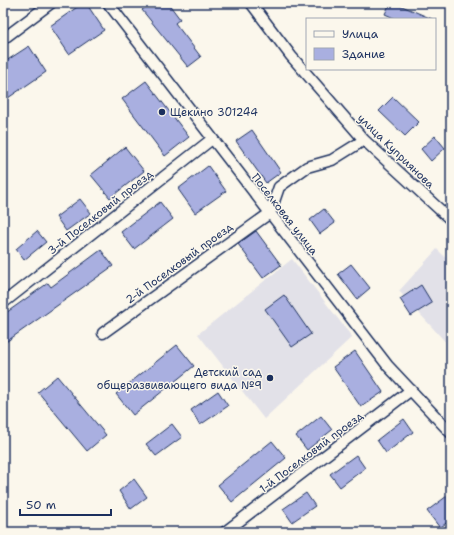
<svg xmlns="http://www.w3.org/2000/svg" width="454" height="535" font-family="'Shantell Sans',sans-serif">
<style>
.built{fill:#e2e1e8}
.building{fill:#a9afe0;stroke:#1b2f5e}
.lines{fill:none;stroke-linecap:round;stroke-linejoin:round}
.street-casing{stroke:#1b2f5e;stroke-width:13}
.street{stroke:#fbf7ec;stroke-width:10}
.poi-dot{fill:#1b2f5e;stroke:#fbf7ec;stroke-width:1.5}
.labels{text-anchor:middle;stroke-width:3;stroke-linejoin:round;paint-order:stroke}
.poi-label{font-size:11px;fill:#1b2f5e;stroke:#fbf7ec;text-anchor:start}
.street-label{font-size:11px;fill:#1b2f5e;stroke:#fbf7ec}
</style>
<rect width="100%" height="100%" fill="#fbf7ec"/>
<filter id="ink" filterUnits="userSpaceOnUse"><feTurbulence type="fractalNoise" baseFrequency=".025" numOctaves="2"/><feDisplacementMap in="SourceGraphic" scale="8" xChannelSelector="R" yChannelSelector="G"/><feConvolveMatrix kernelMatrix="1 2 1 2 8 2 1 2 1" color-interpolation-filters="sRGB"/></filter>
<g filter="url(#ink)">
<path class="built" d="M 437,249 L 451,263 L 451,348 L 399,291 Z
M 292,259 L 352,337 L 264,419 L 198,334 Z"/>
<path class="building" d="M 83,3 L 86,3 L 104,30 L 69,54 L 50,26 Z
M 150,3 L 168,3 L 180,19 L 175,23 L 201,57 L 188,67 L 142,10 Z
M 390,3 L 395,3 L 432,19 L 396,19 L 385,14 Z
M 29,46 L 46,72 L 8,98 L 3,91 L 3,63 Z
M 146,81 L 189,137 L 165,156 L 122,99 Z
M 393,97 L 419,122 L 405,136 L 379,111 Z
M 252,130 L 281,172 L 266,183 L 236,141 Z
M 435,136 L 445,148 L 431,161 L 421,149 Z
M 125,147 L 144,171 L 110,198 L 91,175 Z
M 208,166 L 226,191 L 195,213 L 178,189 Z
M 80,199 L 91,213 L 66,231 L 56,217 Z
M 160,202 L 173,219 L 134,249 L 121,232 Z
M 324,209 L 335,223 L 320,234 L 310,220 Z
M 37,231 L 46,242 L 24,260 L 16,249 Z
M 256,231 L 281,265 L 263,278 L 238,244 Z
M 101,250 L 113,266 L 3,344 L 3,315 L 48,283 L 51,287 Z
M 351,264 L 370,288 L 357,299 L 338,274 Z
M 421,285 L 432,303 L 411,316 L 400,299 Z
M 284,295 L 311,334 L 292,347 L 265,309 Z
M 177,345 L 194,366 L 133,415 L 116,394 Z
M 355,351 L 383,392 L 361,407 L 333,367 Z
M 57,376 L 106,435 L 87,451 L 38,392 Z
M 218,391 L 228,406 L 200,425 L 191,410 Z
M 321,416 L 332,430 L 307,450 L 296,436 Z
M 404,419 L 413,432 L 386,453 L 377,440 Z
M 172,424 L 182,437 L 156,456 L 146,444 Z
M 272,441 L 286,458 L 232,502 L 218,485 Z
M 356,455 L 365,468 L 340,487 L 330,474 Z
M 134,479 L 147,497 L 131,509 L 119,491 Z
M 306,493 L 315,506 L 292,522 L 283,509 Z
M 451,493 L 451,519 L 440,528 L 427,511 Z"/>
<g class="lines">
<g class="street-casing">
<path id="street" d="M 108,3 L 388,366 L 451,433
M 251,3 L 291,56 L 364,140 L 451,220
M 3,39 L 51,3
M 3,303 L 212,139
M 103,333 L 270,213 L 279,187 L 307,167 L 332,160 L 364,140
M 225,532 L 411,390"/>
</g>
<use href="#street" class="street"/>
</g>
</g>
<g class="poi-dot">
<circle cx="162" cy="112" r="4"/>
<circle cx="270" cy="378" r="4"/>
</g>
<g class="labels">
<g class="poi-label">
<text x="170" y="116">Щекино 301244</text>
<text x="262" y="376" text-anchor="end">Детский сад<tspan x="262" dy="13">общеразвивающего вида №9</tspan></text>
</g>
<g class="street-label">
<text transform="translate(396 151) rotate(44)" y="4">улица Куприянова</text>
<text transform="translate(100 212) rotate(-38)" y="4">3-й Поселковый проезд</text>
<text transform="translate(285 214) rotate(52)" y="4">Поселковая улица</text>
<text transform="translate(179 263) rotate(-36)" y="4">2-й Поселковый проезд</text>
<text transform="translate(311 452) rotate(-37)" y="4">1-й Поселковый проезд</text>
</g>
</g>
<rect width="454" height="535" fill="none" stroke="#fbf7ec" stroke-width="16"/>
<rect x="8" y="8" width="438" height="519" fill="none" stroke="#1b2f5e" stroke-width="1.5" filter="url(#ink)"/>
<rect x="306" y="18" width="130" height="52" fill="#fbf7ec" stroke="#a1a7b3"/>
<rect x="314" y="31" width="20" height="6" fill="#fbf7ec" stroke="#a1a7b3"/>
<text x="342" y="38" font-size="12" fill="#1b2f5e">Улица</text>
<rect x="314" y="48" width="20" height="12" fill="#a9afe0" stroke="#a1a7b3"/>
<text x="342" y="58" font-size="12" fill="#1b2f5e">Здание</text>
<path d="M20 509v6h91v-6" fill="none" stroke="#1b2f5e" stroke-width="2"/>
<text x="26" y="509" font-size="12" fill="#1b2f5e" stroke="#fbf7ec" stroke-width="3" paint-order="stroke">50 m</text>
</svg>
